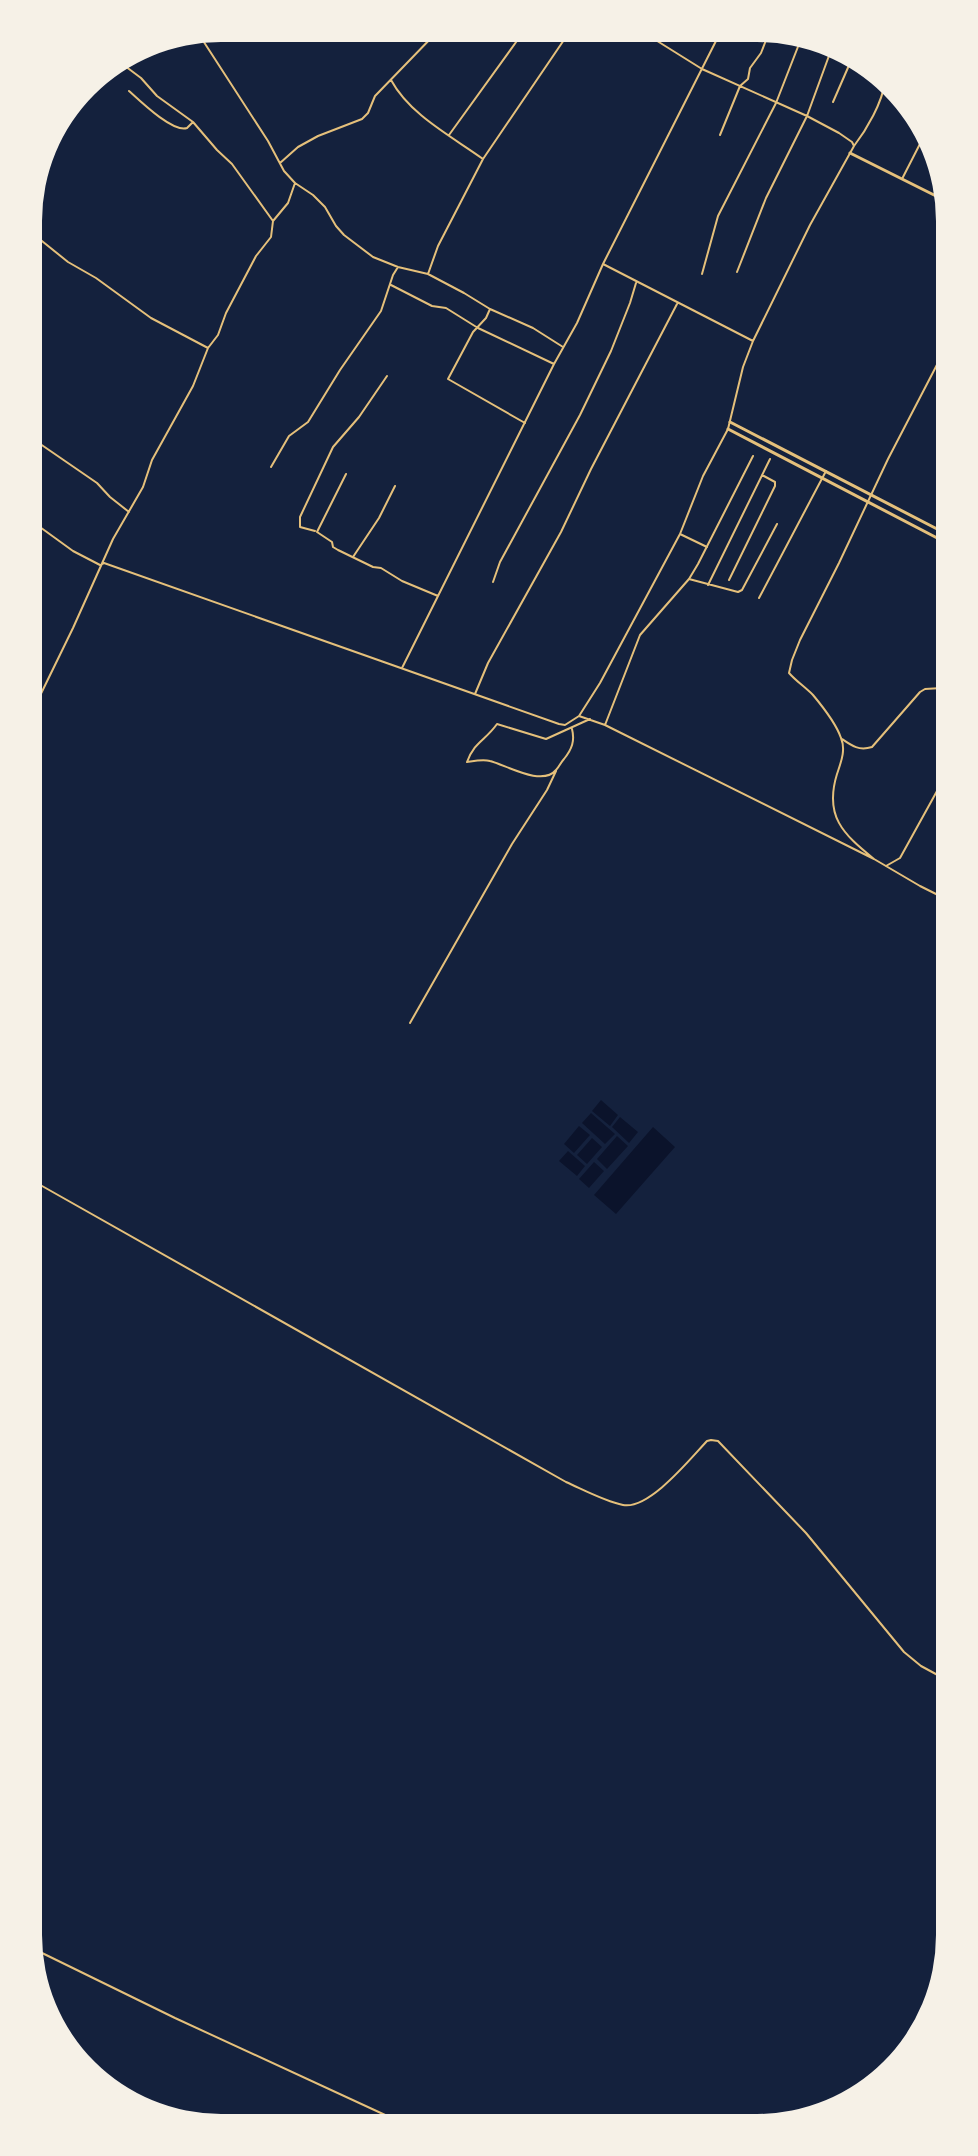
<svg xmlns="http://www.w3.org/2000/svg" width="978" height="2156" font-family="'Space Grotesk',sans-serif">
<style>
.water{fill:#0b132b}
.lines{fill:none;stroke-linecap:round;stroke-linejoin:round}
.minor{stroke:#e5c07b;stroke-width:2}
.tertiary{stroke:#e5c07b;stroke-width:3}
</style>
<rect width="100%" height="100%" fill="#14213d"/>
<path class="water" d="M 601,1100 L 618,1115 L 610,1126 L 592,1111 Z
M 591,1113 L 615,1134 L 605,1144 L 582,1123 Z
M 620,1117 L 638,1132 L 629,1143 L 612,1127 Z
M 579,1126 L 590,1135 L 574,1153 L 564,1144 Z
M 653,1127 L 675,1147 L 616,1214 L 594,1195 Z
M 617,1136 L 628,1146 L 607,1169 L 597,1159 Z
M 592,1138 L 602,1147 L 587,1164 L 577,1155 Z
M 568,1151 L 585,1166 L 577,1176 L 559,1161 Z
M 594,1162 L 604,1171 L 589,1188 L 579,1179 Z"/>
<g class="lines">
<path class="minor" d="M 200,36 L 268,141 L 284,171 L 295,183 L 313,195 L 325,207 L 336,226 L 344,235 L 373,257 L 398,267 L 428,274 L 464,293 L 490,309 L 533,328 L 563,347
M 121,63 L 141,78 L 157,96 L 193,122 L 217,150 L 232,164 L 273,221
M 391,80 C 410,115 451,136 483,159
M 129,91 C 140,101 173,133 187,128 L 193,122
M 833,102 L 850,63
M 449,135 L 519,38
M 720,135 L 740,86 L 748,79 L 750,68 L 761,53 L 768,35
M 854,146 C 867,129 882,103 885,82
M 280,163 L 298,147 L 318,136 L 362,119 L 368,113 L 375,96 L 436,33
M 902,179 L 924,136
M 32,233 L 68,262 L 96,278 L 151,318 L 208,348
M 603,264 L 753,341
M 737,272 L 766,198 L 807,116 L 830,53
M 428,274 L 438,246 L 483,159 L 568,34
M 702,274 L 718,216 L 776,103 L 801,39
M 391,285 L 432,306 L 446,308 L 478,328 L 554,364
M 490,309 L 486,318 L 473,332 L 448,379 L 525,423
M 33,439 L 97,483 L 110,497 L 129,512
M 271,467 L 289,436 L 308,422 L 340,370 L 381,311 L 393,275 L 398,267
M 346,474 L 317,532 L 332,542 L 333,547 L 338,550 L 373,567 L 381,568 L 402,581 L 438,596
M 33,522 L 73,551 L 100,565 L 104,563 L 559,724 L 565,725 L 579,716 L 600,683 L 680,534 L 703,476 L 728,429 L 743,367 L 753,341 L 810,225 L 854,146 L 852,142 L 839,133 L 807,116 L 702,69 L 646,34
M 315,531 L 300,527 L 300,517 L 333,447 L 359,417 L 387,376
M 680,534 L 707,547
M 353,557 L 379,518 L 395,486
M 689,579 L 738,592 L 742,590 L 777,524
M 729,580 L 775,486 L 775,482 L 762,475
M 493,582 L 500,562 L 580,415 L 611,351 L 630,303 L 636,283
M 708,585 L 770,459
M 759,598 L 826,471
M 402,668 L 554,364 L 577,323 L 603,264 L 719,35
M 475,694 L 488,663 L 561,532 L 591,469 L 677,304
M 34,708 L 73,628 L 113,539 L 143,487 L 152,460 L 193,386 L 208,348 L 218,335 L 226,313 L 256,256 L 271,237 L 273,221 L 288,203 L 295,183
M 579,716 L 605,725 L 874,859 L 920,886 L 942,897
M 605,725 L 640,635 L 689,579 L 698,564 L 753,456
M 572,729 C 575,741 572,749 564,759 C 561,762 559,767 556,770 C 542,787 506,765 490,761 C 483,759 474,761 467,762 C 475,741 485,741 497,724 L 546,739 L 590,719
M 842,739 C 852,746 859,751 872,747 L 920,692 L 925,689 L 942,688
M 874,859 C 843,834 824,816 837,774 C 841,762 846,750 841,738 C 836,723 823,707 813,695 C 805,687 796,681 789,673 L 792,660 L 800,640 L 839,563 L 888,459 L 941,357
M 886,866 L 900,858 L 942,782
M 410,1023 L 512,844 L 547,790 L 556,771
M 35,1182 L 566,1482 C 584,1490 604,1501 623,1505 C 649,1510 690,1459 707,1441 L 711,1440 L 718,1441 L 806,1533 L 904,1652 L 921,1666 L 945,1679
M 38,1951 L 175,2018 L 396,2120"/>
<path class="tertiary" d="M 850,153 L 940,198
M 730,422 L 941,531
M 728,429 L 941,540"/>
</g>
<path d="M0 0H978V2156H0ZM221 42H757A179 179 0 0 1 936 221V1935A179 179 0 0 1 757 2114H221A179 179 0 0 1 42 1935V221A179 179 0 0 1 221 42Z" fill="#f6f1e7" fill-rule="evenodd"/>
</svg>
